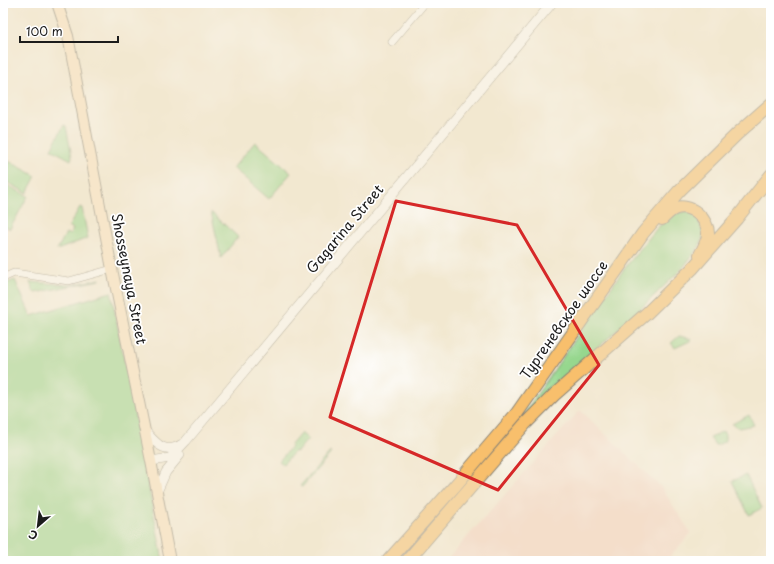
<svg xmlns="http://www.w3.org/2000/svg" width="774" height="564" font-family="'Playpen Sans',sans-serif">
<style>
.built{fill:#f6d2c4}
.green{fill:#96d78e;stroke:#597a55}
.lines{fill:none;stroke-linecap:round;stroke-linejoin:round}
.minor-casing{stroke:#878276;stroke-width:8}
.tertiary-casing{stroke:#878276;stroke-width:10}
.secondary-casing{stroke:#878276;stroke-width:12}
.trunk-casing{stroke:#878276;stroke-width:14}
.minor{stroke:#fff;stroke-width:7}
.tertiary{stroke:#fff;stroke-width:9}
.secondary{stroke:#fce5c4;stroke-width:10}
.trunk{stroke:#f8bf6c;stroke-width:12}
.marked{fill:none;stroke:#d62828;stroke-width:3;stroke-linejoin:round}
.labels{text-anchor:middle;stroke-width:3.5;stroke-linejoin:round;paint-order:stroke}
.street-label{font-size:14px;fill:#1c1c1c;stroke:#fff}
</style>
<rect width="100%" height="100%" fill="#fff"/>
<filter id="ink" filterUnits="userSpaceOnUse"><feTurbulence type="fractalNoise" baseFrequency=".025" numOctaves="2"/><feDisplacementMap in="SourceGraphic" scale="8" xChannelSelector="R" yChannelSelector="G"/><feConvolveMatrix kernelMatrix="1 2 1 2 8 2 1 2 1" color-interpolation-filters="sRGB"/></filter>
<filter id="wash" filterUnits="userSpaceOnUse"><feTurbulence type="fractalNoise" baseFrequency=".012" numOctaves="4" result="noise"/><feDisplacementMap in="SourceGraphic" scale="16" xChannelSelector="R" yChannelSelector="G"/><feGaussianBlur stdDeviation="0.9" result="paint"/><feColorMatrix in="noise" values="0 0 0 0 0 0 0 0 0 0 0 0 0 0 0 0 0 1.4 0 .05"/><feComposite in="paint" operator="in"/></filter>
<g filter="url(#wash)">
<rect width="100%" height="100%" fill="#f2e8d0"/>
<path class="built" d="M 580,410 L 661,487 L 691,533 L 666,561 L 446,561 Z"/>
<path class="green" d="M 64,125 L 66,126 L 72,157 L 71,160 L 51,149 Z
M 255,142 L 291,173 L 269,199 L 233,168 Z
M 3,158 L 36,176 L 27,193 L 3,180 Z
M 3,183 L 28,196 L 10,229 L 3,225 Z
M 80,207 L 82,208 L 88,238 L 57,250 L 66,233 L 70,235 L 73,229 L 69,226 Z
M 687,211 L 696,215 L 704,234 L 699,247 L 682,269 L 638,311 L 520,419 L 624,269 L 658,227 L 677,213 Z
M 211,212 L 238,237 L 221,258 Z
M 100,279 L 100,280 L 35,293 L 33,291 L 30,282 L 70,285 Z
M 15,280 L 31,316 L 111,292 L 163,561 L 3,561 L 3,286 L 4,284 Z
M 679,336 L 691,339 L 692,340 L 675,348 L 671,343 Z
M 749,415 L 754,425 L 739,428 L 732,424 Z
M 723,431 L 725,435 L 725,441 L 718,445 L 715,445 L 710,438 Z
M 301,433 L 308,439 L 297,452 L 295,451 L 283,464 L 279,461 L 291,447 L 290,446 Z
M 330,452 L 331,453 L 302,487 L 300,486 Z
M 746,475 L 762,508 L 749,515 L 732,481 Z"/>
</g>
<g filter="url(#ink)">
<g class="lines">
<g class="minor-casing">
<path id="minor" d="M 392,42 L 425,3
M 3,278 L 14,273 L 69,281 L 112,269"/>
</g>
<g class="tertiary-casing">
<path id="tertiary" d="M 146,432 C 157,444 165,455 182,444
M 151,461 L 170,458 L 186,441 L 552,3
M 157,492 L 166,472 L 180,455"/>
</g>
<g class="secondary-casing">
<path id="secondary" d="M 57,3 L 68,36 L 112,269 L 151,461 L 170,561"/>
</g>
<g class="trunk-casing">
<path id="trunk" d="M 662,219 C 665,216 670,211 674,209 C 690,202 709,219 708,235 C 707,243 703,249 700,255
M 388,561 L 454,487 L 517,413 L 643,233 L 679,191 L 737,134 L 771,104
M 407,561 L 525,424 L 554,395 L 647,313 L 692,269 L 737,218 L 771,175"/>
</g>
<use href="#minor" class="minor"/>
<use href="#tertiary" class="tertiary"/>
<use href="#secondary" class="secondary"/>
<use href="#trunk" class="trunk"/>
</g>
</g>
<path d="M0 0H774V564H0ZM 396,201 L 517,225 L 599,365 L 498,490 L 330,417 Z" fill="#f2e8d0" fill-opacity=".55" fill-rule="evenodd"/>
<path class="marked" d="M 396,201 L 517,225 L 599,365 L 498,490 L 330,417 Z"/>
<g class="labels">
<g class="street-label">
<text transform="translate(345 229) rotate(-50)" y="5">Gagarina Street</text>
<text transform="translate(129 279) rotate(79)" y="5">Shosseynaya Street</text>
<text transform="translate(564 320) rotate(-55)" y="5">Тургеневское шоссе</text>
</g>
</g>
<rect width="774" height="564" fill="none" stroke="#fff" stroke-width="16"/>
<g transform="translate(38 526) rotate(208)" stroke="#ffffff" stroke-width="3" paint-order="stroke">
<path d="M0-3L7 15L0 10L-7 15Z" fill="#1c1c1c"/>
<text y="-6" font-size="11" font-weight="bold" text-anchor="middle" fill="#1c1c1c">С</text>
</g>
<path d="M20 36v6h98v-6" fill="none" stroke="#1c1c1c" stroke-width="2"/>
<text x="26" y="36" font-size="12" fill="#1c1c1c" stroke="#ffffff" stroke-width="3" paint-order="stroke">100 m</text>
</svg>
